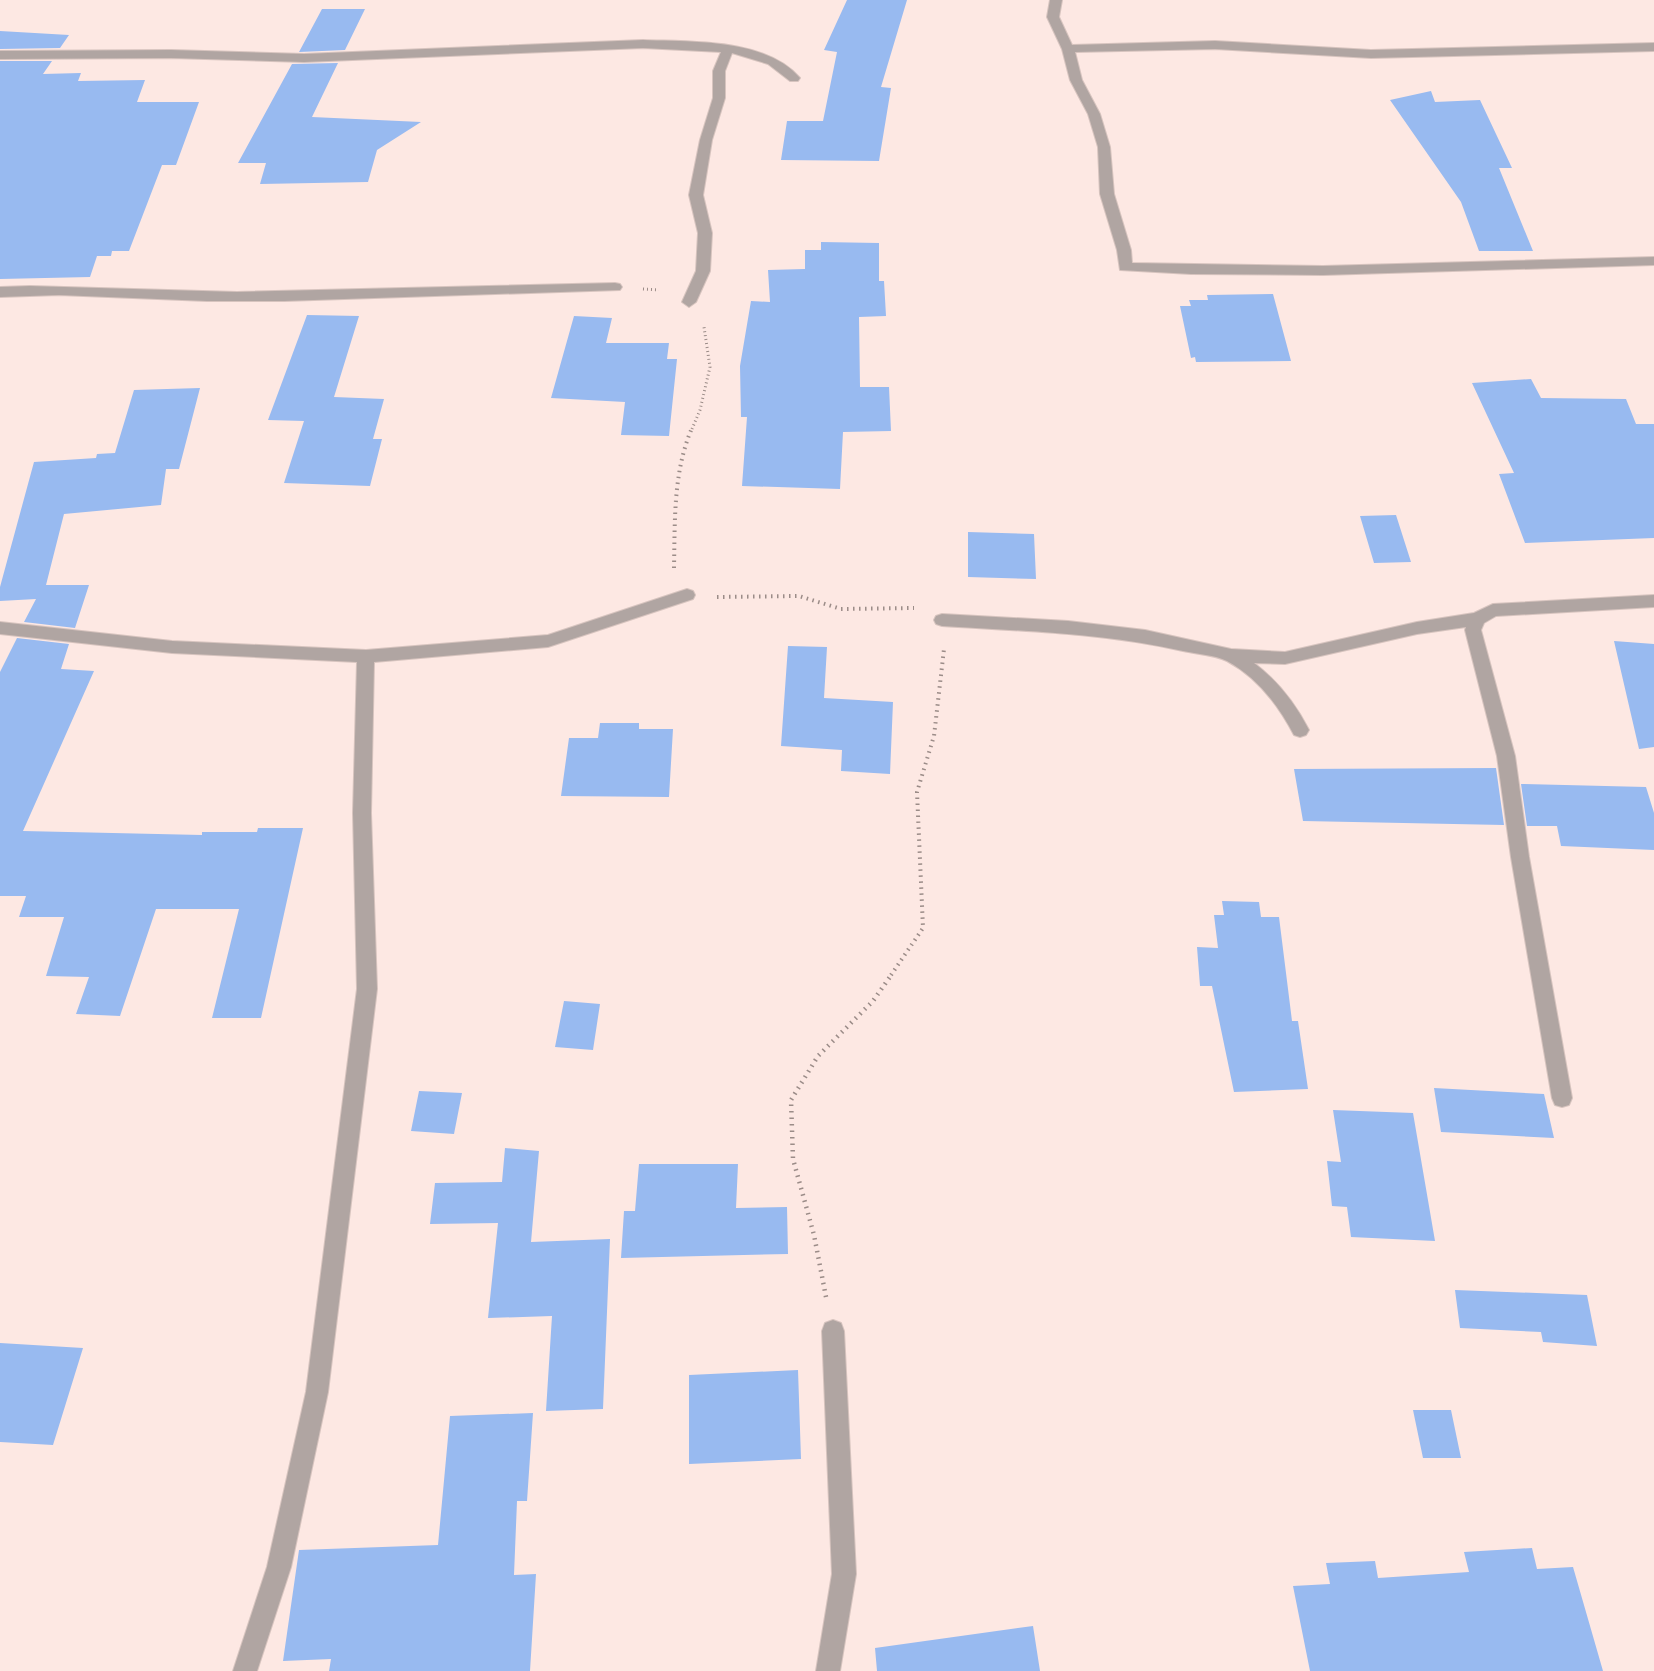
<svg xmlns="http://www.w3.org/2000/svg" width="1654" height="1671" font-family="Lato,sans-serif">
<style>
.building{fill:#98baf0}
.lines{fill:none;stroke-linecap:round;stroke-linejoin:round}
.minor-casing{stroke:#d7c4bf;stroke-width:2}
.path-far2{stroke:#9b8c88;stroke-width:3;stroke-dasharray:1 3;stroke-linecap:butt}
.path-far1{stroke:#9b8c88;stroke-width:4;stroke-dasharray:1.5 4.5;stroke-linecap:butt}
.path{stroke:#9b8c88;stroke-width:4.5;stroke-dasharray:1.5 5;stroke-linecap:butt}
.minor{fill:#b0a5a2;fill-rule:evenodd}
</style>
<rect width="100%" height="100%" fill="#fde8e3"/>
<path class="building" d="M 847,0 L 907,0 L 881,87 L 891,88 L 879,161 L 781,160 L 787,121 L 823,121 L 837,52 L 824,50 Z
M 322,9 L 365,9 L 345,50 L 299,52 Z
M 0,31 L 69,35 L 60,48 L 0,49 Z
M 0,61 L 52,61 L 43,74 L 81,73 L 78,81 L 145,80 L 137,102 L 199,102 L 176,165 L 162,165 L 129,251 L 112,251 L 111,256 L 97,256 L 90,277 L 0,279 Z
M 338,63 L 312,117 L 421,122 L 377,150 L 368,182 L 260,184 L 266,163 L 238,163 L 292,64 Z
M 1431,91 L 1435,102 L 1480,100 L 1512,168 L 1499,168 L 1533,251 L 1479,251 L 1461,202 L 1390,100 Z
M 821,242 L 879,243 L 879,281 L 884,281 L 886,316 L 859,317 L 860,387 L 889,387 L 891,431 L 843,432 L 840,489 L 742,486 L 747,417 L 741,417 L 740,366 L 751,301 L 770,302 L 768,270 L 805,269 L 805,250 L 821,250 Z
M 1273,294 L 1291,361 L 1196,362 L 1195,357 L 1191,358 L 1180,306 L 1191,306 L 1189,300 L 1208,300 L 1207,295 Z
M 307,315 L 359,316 L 334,397 L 384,399 L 373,439 L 382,439 L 370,486 L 284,483 L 304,421 L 268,420 Z
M 574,316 L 612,318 L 606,343 L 669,343 L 667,359 L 677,359 L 669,436 L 621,435 L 625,402 L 551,398 Z
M 1531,379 L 1541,398 L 1626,399 L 1636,424 L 1654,424 L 1654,538 L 1525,543 L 1499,474 L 1514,473 L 1472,383 Z
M 200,388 L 179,469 L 166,469 L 161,505 L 64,514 L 46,585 L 89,585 L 75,628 L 24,622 L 36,599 L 0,601 L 0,587 L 34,462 L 96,458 L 97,454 L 115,453 L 134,390 Z
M 1396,515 L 1411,562 L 1374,563 L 1360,516 Z
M 968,532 L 1034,534 L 1036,579 L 968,577 Z
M 17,638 L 69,644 L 61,669 L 94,671 L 23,831 L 202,835 L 202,832 L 257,832 L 258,828 L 303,828 L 261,1018 L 212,1018 L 239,909 L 156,909 L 120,1016 L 76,1014 L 89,977 L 46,976 L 64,917 L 19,917 L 26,896 L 0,896 L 0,672 Z
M 1614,641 L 1654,644 L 1654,747 L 1639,749 Z
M 788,646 L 827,647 L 824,698 L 893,702 L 890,774 L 841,771 L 842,750 L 781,746 Z
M 600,723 L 639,723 L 639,729 L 673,729 L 669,797 L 561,796 L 569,738 L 598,738 Z
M 1496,768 L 1504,825 L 1303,821 L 1294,769 Z
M 1521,784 L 1646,787 L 1654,813 L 1654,850 L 1561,846 L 1557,826 L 1527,826 Z
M 1222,901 L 1259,902 L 1261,917 L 1279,917 L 1292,1021 L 1298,1021 L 1308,1089 L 1234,1092 L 1212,986 L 1200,986 L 1197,947 L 1218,948 L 1214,915 L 1224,915 Z
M 564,1001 L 600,1004 L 593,1050 L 555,1047 Z
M 1434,1088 L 1544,1094 L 1554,1138 L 1441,1132 Z
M 419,1091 L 462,1093 L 454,1134 L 411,1131 Z
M 1333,1110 L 1413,1113 L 1435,1241 L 1351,1237 L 1347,1207 L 1332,1206 L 1327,1161 L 1341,1162 Z
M 505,1148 L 539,1151 L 531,1242 L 610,1239 L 603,1409 L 546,1411 L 552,1316 L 488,1318 L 498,1223 L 430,1224 L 435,1183 L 502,1182 Z
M 639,1164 L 738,1164 L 736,1208 L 787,1207 L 788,1254 L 621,1258 L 624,1211 L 635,1211 Z
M 1455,1290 L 1587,1295 L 1597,1346 L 1543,1342 L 1541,1332 L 1460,1328 Z
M 0,1343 L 83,1348 L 53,1445 L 0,1442 Z
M 798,1370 L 801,1459 L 689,1464 L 689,1375 Z
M 1413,1410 L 1451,1410 L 1461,1458 L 1423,1458 Z
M 533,1413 L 527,1501 L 517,1501 L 514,1575 L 536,1574 L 530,1671 L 329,1671 L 331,1659 L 283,1661 L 299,1550 L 438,1545 L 450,1416 Z
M 1532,1548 L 1537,1569 L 1573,1567 L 1603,1671 L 1310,1671 L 1293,1586 L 1330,1584 L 1326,1563 L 1375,1561 L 1378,1578 L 1469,1572 L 1464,1552 Z
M 1033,1626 L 1040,1671 L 877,1671 L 875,1648 Z"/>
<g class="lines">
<g class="minor-casing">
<path id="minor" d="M 1050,0 L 1062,0 L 1059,17 L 1072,45 L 1215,41 L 1371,50 L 1654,43 L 1654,51 L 1371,58 L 1215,49 L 1075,52 L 1082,80 L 1100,114 L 1110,147 L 1114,194 L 1131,250 L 1132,263 L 1323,266 L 1654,257 L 1654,265 L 1323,275 L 1191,274 L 1120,270 L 1117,250 L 1100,194 L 1098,147 L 1088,114 L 1070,80 L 1062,49 L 1047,17 Z
M 643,40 C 691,42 766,38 800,78 L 798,81 L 790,81 L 768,64 L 732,53 L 725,71 L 725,98 L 712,140 L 703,195 L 712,233 L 710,271 L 696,302 L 689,307 L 682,302 L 696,271 L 698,233 L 689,195 L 700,140 L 713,98 L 713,71 L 721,52 L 643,48 L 304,62 L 171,58 L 0,59 L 0,51 L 171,50 L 304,54 Z
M 615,283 L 620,284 L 622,287 L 620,290 L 284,301 L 207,301 L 59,295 L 0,297 L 0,287 L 30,286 L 237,292 Z
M 687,589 L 693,591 L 695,595 L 693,599 L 548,647 L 374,662 L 371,813 L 377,989 L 328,1392 L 291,1567 L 257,1671 L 233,1671 L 267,1567 L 306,1392 L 357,989 L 353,813 L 357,662 L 172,653 L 0,634 L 0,622 L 172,641 L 366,650 L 548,635 Z
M 1654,595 L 1654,607 L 1496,616 L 1484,623 L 1481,630 L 1515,756 L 1529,857 L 1572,1098 L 1569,1105 L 1562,1107 L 1555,1105 L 1552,1098 L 1511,857 L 1497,756 L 1465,630 L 1466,627 L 1417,634 L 1285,664 L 1254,663 C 1278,681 1295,703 1309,730 L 1306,735 L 1300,737 L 1294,735 C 1279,706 1257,677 1227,661 C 1215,655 1197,654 1183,651 C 1104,633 1023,631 942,626 L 936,624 L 934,620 L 936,616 L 942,614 L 1068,621 L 1145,630 L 1231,649 L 1285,652 L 1417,622 L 1474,613 L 1493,604 Z
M 833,1320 L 841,1323 L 844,1331 L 856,1574 L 840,1671 L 816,1671 L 832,1574 L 822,1331 L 825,1323 Z"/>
</g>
<path class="path-far2" d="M 643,289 L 659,290
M 692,429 L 700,410 L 710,367 L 704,327"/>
<path class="path-far1" d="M 674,568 C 675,521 673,472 692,428
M 717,597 L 799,596 L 841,609 L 914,608
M 891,975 L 923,928 L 917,792 L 934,736 L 944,649"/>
<path class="path" d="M 826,1297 L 814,1235 L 793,1159 L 791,1100 L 818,1056 L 873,1001 L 892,974"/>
<use href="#minor" class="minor"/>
</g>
</svg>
